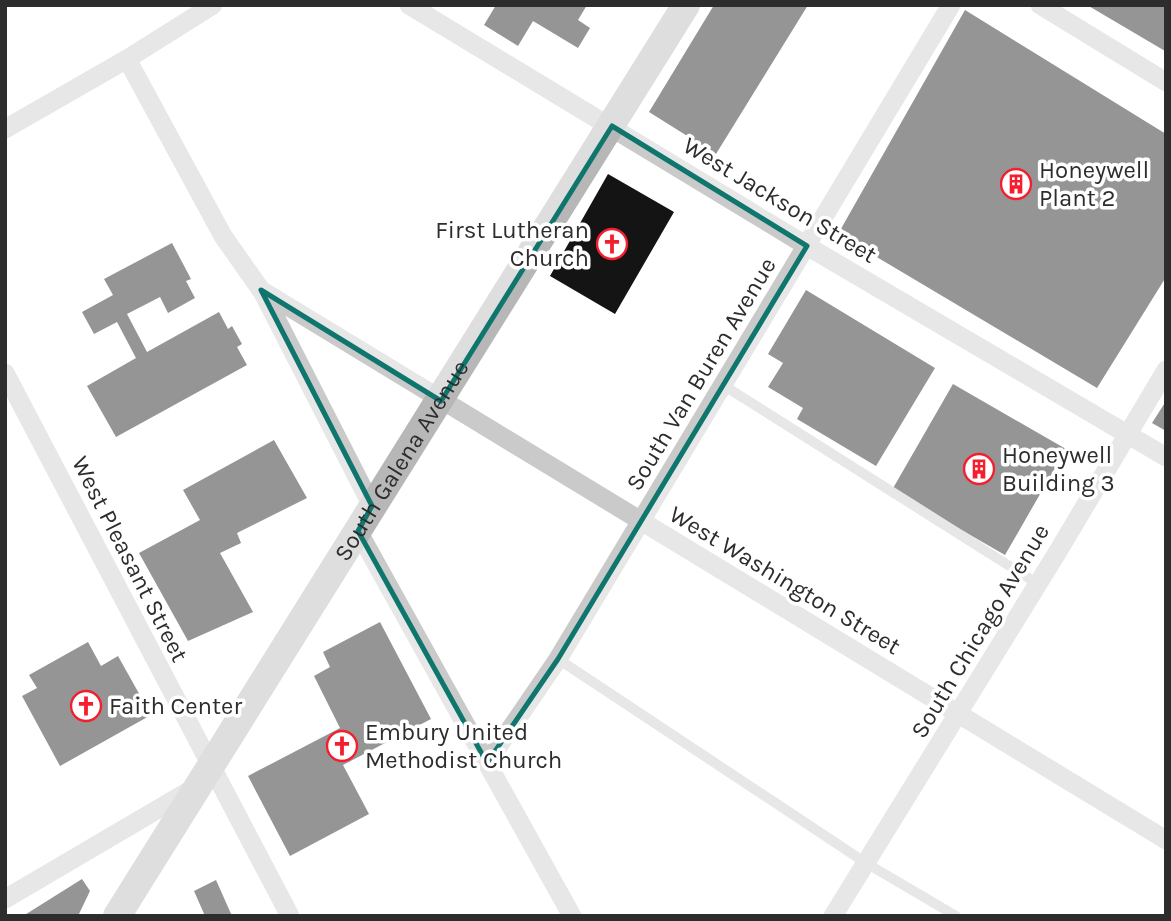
<svg xmlns="http://www.w3.org/2000/svg" width="1171" height="921" font-family="Karla,sans-serif">
<style>
.building{fill:#141414}
.lines{fill:none;stroke-linecap:round;stroke-linejoin:round}
.service{stroke:#cacaca;stroke-width:10}
.minor{stroke:#cacaca;stroke-width:19}
.secondary{stroke:#b7b7b7;stroke-width:28}
.marked{fill:none;stroke:#0f766e;stroke-width:5;stroke-linejoin:round}
.labels{text-anchor:middle;stroke-width:7;stroke-linejoin:round;paint-order:stroke}
.poi-label{font-size:24px;fill:#2d2d2d;stroke:#fff;text-anchor:start}
.street-label{font-size:24px;fill:#2d2d2d;stroke:#fff}
</style>
<rect width="100%" height="100%" fill="#fff"/>
<path class="building" d="M 496,5 L 587,5 L 578,20 L 590,28 L 578,48 L 533,21 L 518,46 L 484,25 Z
M 714,5 L 808,5 L 716,154 L 649,112 Z
M 1087,5 L 1166,5 L 1166,49 L 1165,51 Z
M 965,10 L 1166,134 L 1166,277 L 1097,388 L 838,234 Z
M 608,174 L 674,212 L 615,314 L 550,276 Z
M 172,243 L 191,279 L 186,281 L 195,298 L 168,313 L 160,297 L 127,314 L 147,352 L 219,312 L 228,329 L 232,326 L 242,344 L 237,347 L 247,365 L 116,437 L 87,386 L 136,358 L 117,322 L 94,334 L 82,312 L 113,295 L 104,279 Z
M 806,290 L 935,368 L 876,466 L 797,419 L 803,408 L 768,387 L 783,363 L 768,354 Z
M 953,384 L 1066,449 L 1005,555 L 892,490 Z
M 1166,401 L 1166,431 L 1152,423 Z
M 274,440 L 307,498 L 237,533 L 241,543 L 220,553 L 253,612 L 188,641 L 139,553 L 200,520 L 183,490 Z
M 380,622 L 431,719 L 343,765 L 369,814 L 290,856 L 248,776 L 340,728 L 314,676 L 330,667 L 323,652 Z
M 88,642 L 101,666 L 118,656 L 151,715 L 60,766 L 22,696 L 37,688 L 29,675 Z
M 82,879 L 90,891 L 78,916 L 23,916 Z
M 216,880 L 232,916 L 205,916 L 194,891 Z"/>
<g class="lines">
<path class="service" d="M 723,385 L 1038,584
M 558,659 L 866,863 L 956,916"/>
<path class="minor" d="M 409,5 L 807,246 L 1166,457
M 1040,5 L 1166,82
M 127,59 L 223,236 L 261,290 L 1166,840
M 5,129 L 127,59 L 213,5
M 262,291 L 372,506
M 5,373 L 290,916
M 358,531 L 572,916
M 487,763 L 558,659 L 951,5
M 5,899 L 194,788
M 833,916 L 1057,553 L 1166,370"/>
<path class="secondary" id="s1" d="M 117,916 L 686,5"/>
</g>
<path d="M0 0H1171V921H0ZM 612,126 L 807,246 L 558,659 L 487,763 L 358,531 L 372,506 L 261,290 L 441,401 Z" fill="#fff" fill-opacity=".55" fill-rule="evenodd"/>
<path class="marked" d="M 612,126 L 807,246 L 558,659 L 487,763 L 358,531 L 372,506 L 261,290 L 441,401 Z"/>
<defs>
<g id="building-ring" transform="scale(1.575)"><circle r="9.5" fill="#fff" stroke="#f51e2e" stroke-width="1.5"/><path d="M-4-6H4V6H1V3H-1V6H-4ZM-2.5-4.3h1.7v1.8h-1.7ZM.8-4.3h1.7v1.8H.8ZM-2.5-1h1.7V.8h-1.7ZM.8-1h1.7V.8H.8Z" fill="#f51e2e"/></g>
<g id="church-ring" transform="scale(1.575)"><circle r="9.5" fill="#fff" stroke="#f51e2e" stroke-width="1.5"/><path d="M-1.2-6h2.4v3.5h3.3v2.4h-3.3V6h-2.4V-.1h-3.3v-2.4h3.3Z" fill="#f51e2e"/></g>
</defs>
<g fill-rule="evenodd">
<use href="#building-ring" x="1016" y="184"/>
<use href="#church-ring" x="612" y="244"/>
<use href="#building-ring" x="979" y="469"/>
<use href="#church-ring" x="86" y="706"/>
<use href="#church-ring" x="342" y="746"/>
</g>
<g class="labels">
<g class="poi-label">
<text x="1039" y="178">Honeywell<tspan x="1039" dy="28">Plant 2</tspan></text>
<text x="589" y="238" text-anchor="end">First Lutheran<tspan x="589" dy="28">Church</tspan></text>
<text x="1002" y="463">Honeywell<tspan x="1002" dy="28">Building 3</tspan></text>
<text x="109" y="714">Faith Center</text>
<text x="365" y="740">Embury United<tspan x="365" dy="28">Methodist Church</tspan></text>
</g>
<g class="street-label">
<text transform="translate(780 200) rotate(31)" y="8">West Jackson Street</text>
<text transform="translate(701 374) rotate(-59)" y="8">South Van Buren Avenue</text>
<text dy="8" stroke="none"><textPath href="#s1" startOffset="537">South Galena Avenue</textPath></text>
<text transform="translate(130 559) rotate(63)" y="8">West Pleasant Street</text>
<text transform="translate(785 580) rotate(31)" y="8">West Washington Street</text>
<text transform="translate(980 631) rotate(-59)" y="8">South Chicago Avenue</text>
</g>
</g>
<rect width="1171" height="921" fill="none" stroke="#2d2d2d" stroke-width="14"/>
</svg>
